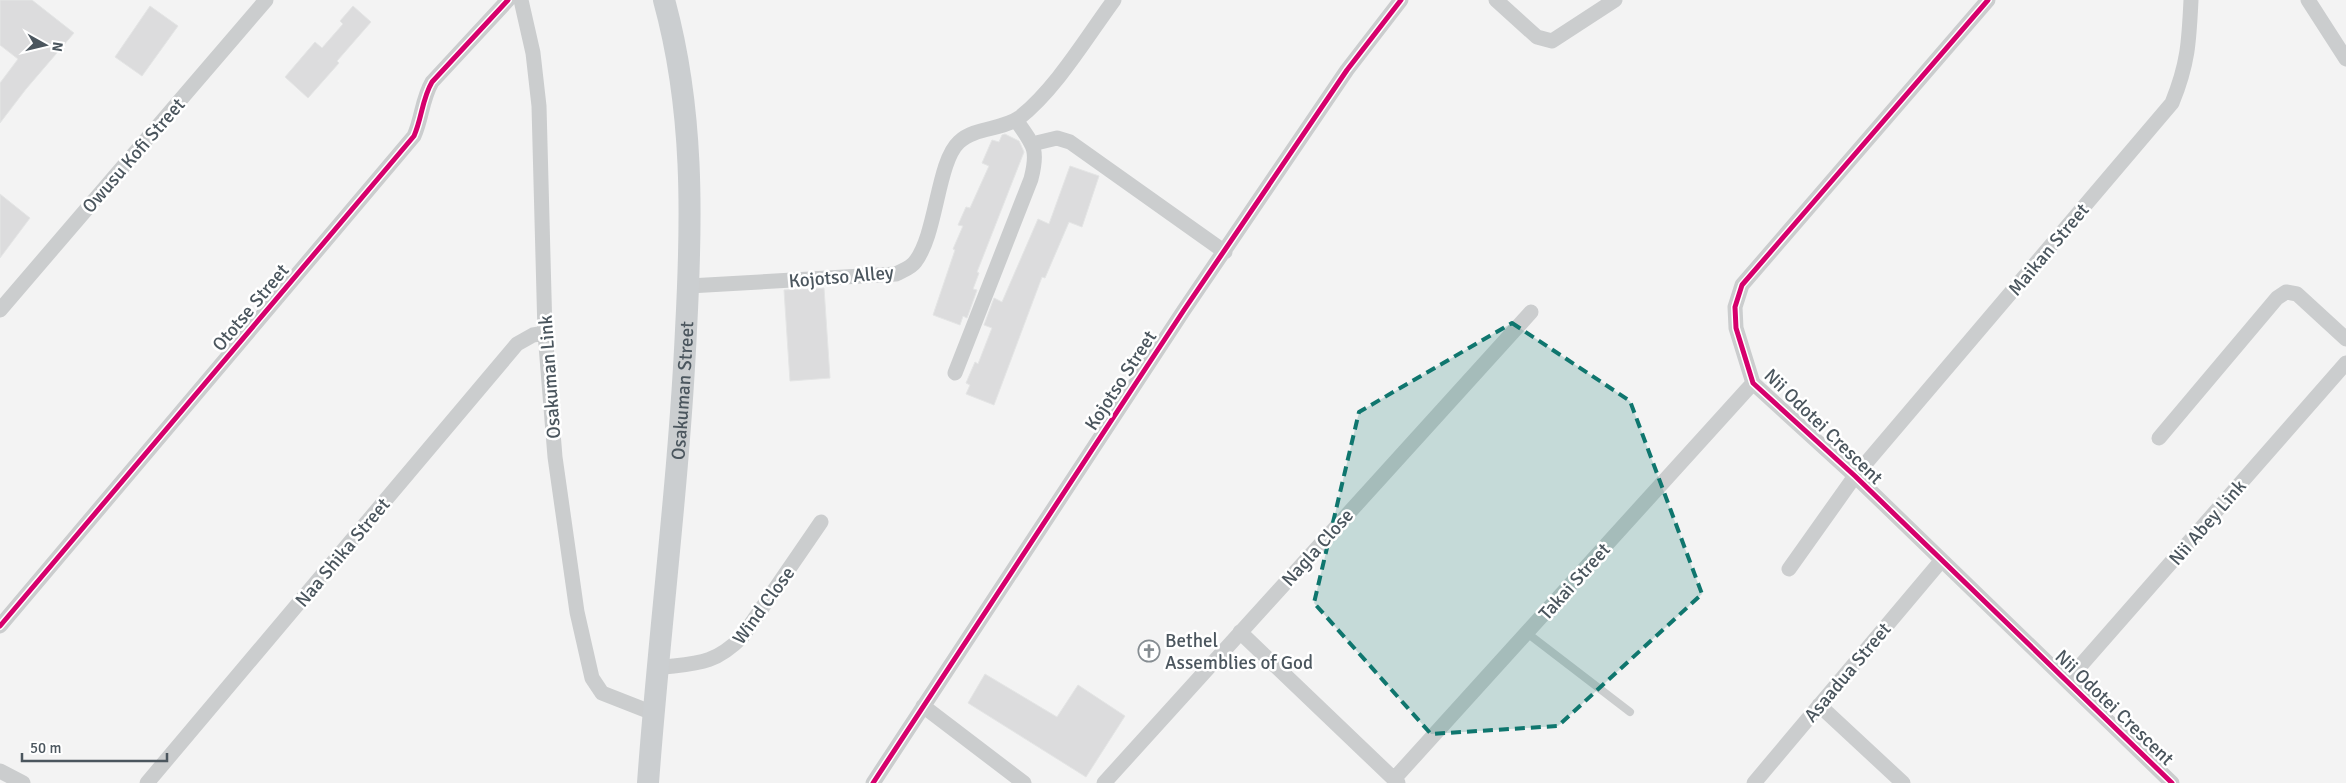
<svg xmlns="http://www.w3.org/2000/svg" width="2346" height="783" font-family="Signika,sans-serif">
<style>
.building{fill:#dcdcdd;stroke:#e4e5e5}
.lines{fill:none;stroke-linecap:round;stroke-linejoin:round}
.lane{stroke:#cbcdce;stroke-width:8}
.street{stroke:#cbcdce;stroke-width:15}
.secondary{stroke:#cbced0;stroke-width:22}
.cycleway-casing{stroke:#fff;stroke-width:8}
.cycleway{stroke:#d6006c;stroke-width:5}
.marked{fill:#0f766e;fill-opacity:0.2;stroke:#0f766e;stroke-width:4;stroke-dasharray:10 6;stroke-linejoin:round}
.labels{text-anchor:middle;stroke-width:5;stroke-linejoin:round;paint-order:stroke}
.street-label{font-size:19px;fill:#4b565e;stroke:#fff}
.poi-label{font-size:19px;fill:#4b565e;stroke:#fff;text-anchor:start}
</style>
<rect width="100%" height="100%" fill="#f3f3f3"/>
<path class="building" d="M 0,0 L 32,0 L 74,33 L 26,89 L 0,123 L 0,83 L 18,59 L 0,45 Z
M 150,6 L 178,26 L 142,76 L 115,57 Z
M 353,6 L 371,22 L 337,61 L 339,63 L 308,98 L 285,77 L 315,42 L 322,48 L 343,24 L 340,21 Z
M 1005,134 L 1019,141 L 1024,152 L 977,272 L 979,273 L 973,289 L 977,290 L 967,318 L 963,316 L 960,325 L 933,315 L 955,250 L 953,249 L 963,226 L 958,225 L 966,207 L 970,208 L 989,166 L 982,163 L 992,140 L 999,142 L 1002,135 Z
M 1070,166 L 1099,176 L 1082,227 L 1069,222 L 1045,278 L 1042,277 L 994,405 L 966,394 L 970,385 L 966,383 L 975,362 L 978,364 L 992,328 L 984,325 L 994,298 L 1002,302 L 1038,219 L 1049,224 Z
M 0,194 L 30,218 L 0,258 Z
M 824,288 L 830,378 L 790,381 L 784,290 Z
M 985,674 L 1057,717 L 1078,685 L 1125,716 L 1086,777 L 968,703 Z"/>
<g class="lines">
<path class="lane" d="M 1527,633 L 1630,712"/>
<path class="street" d="M 521,0 L 533,53 L 539,106 L 545,333 L 555,457 L 577,612 L 592,678 L 602,693 L 653,713
M 1496,0 L 1537,37 L 1552,41 L 1615,0
M 1988,0 L 1742,285 L 1735,307 L 1736,328 L 1753,383 L 1855,476 L 2172,783
M 2308,0 L 2346,59
M 1032,144 L 1057,138 L 1070,142 L 1225,252
M 689,286 L 896,274 C 901,271 911,268 915,262 C 937,234 937,162 959,142 C 975,127 1002,130 1019,118 C 1056,89 1086,38 1114,0
M 0,310 L 266,0
M 955,373 L 1031,179 C 1039,148 1033,145 1016,120
M 2159,438 L 2277,298 L 2286,292 L 2297,294 L 2346,339
M 1789,569 L 1855,476 L 2172,103 C 2188,64 2189,42 2191,0
M 0,626 L 414,136 C 422,118 422,99 432,82 L 508,0
M 1240,632 L 1398,783
M 657,668 C 695,663 713,666 742,637 L 821,522
M 2067,681 L 2346,363
M 1819,705 L 1903,783
M 923,706 L 1024,783
M 0,771 L 23,783
M 1394,779 L 1753,383
M 147,783 L 517,344 L 533,335 L 545,333
M 873,783 L 1184,310 L 1347,70 L 1401,0
M 1104,783 L 1531,312
M 1754,783 L 1941,561"/>
<path class="secondary" id="s1" d="M 648,783 C 659,632 679,481 686,330 C 692,218 694,109 664,0"/>
<g class="cycleway-casing">
<path id="cycleway" d="M 1988,0 L 1742,285 L 1735,307 L 1736,328 L 1753,383 L 1855,476 L 2172,783
M 0,626 L 414,136 C 422,118 422,99 432,82 L 508,0
M 873,783 L 1184,310 L 1347,70 L 1401,0"/>
</g>
<use href="#cycleway" class="cycleway"/>
</g>
<path class="marked" d="M 1512,323 L 1630,401 L 1702,594 L 1558,726 L 1431,734 L 1314,603 L 1359,412 Z"/>
<defs>
<g id="church-ring" transform="scale(1.125)"><circle r="9.5" fill="#fff" stroke="#868d92" stroke-width="1.5"/><path d="M-1.2-6h2.4v3.5h3.3v2.4h-3.3V6h-2.4V-.1h-3.3v-2.4h3.3Z" fill="#868d92"/></g>
</defs>
<g fill-rule="evenodd">
<use href="#church-ring" x="1149" y="651"/>
</g>
<g class="labels">
<g class="street-label">
<text transform="translate(133 155) rotate(-49)" y="7">Owusu Kofi Street</text>
<text transform="translate(2048 249) rotate(-50)" y="7">Maikan Street</text>
<text transform="translate(841 276) rotate(-5)" y="7">Kojotso Alley</text>
<text transform="translate(250 307) rotate(-50)" y="7">Ototse Street</text>
<text transform="translate(549 377) rotate(-94)" y="7">Osakuman Link</text>
<text transform="translate(1120 380) rotate(-57)" y="7">Kojotso Street</text>
<text dy="7" stroke="none"><textPath href="#s1" startOffset="394">Osakuman Street</textPath></text>
<text transform="translate(1824 426) rotate(44)" y="7">Nii Odotei Crescent</text>
<text transform="translate(2207 522) rotate(-49)" y="7">Nii Abey Link</text>
<text transform="translate(1317 547) rotate(-48)" y="7">Nagla Close</text>
<text transform="translate(342 552) rotate(-50)" y="7">Naa Shika Street</text>
<text transform="translate(1574 581) rotate(-48)" y="7">Takai Street</text>
<text transform="translate(763 605) rotate(-54)" y="7">Wind Close</text>
<text transform="translate(1847 672) rotate(-50)" y="7">Asaadua Street</text>
<text transform="translate(2115 707) rotate(44)" y="7">Nii Odotei Crescent</text>
</g>
<g class="poi-label">
<text x="1165" y="647">Bethel<tspan x="1165" dy="22">Assemblies of God</tspan></text>
</g>
</g>
<g transform="translate(45 45) rotate(98)" stroke="#ffffff" stroke-width="4" paint-order="stroke">
<path d="M0-4L9 19L0 12L-9 19Z" fill="#4b565e"/>
<text y="-8" font-size="14" font-weight="bold" text-anchor="middle" fill="#4b565e">N</text>
</g>
<path d="M22 753v8h145v-8" fill="none" stroke="#4b565e" stroke-width="2.5"/>
<text x="30" y="753" font-size="15" fill="#4b565e" stroke="#ffffff" stroke-width="4" paint-order="stroke">50 m</text>
</svg>
